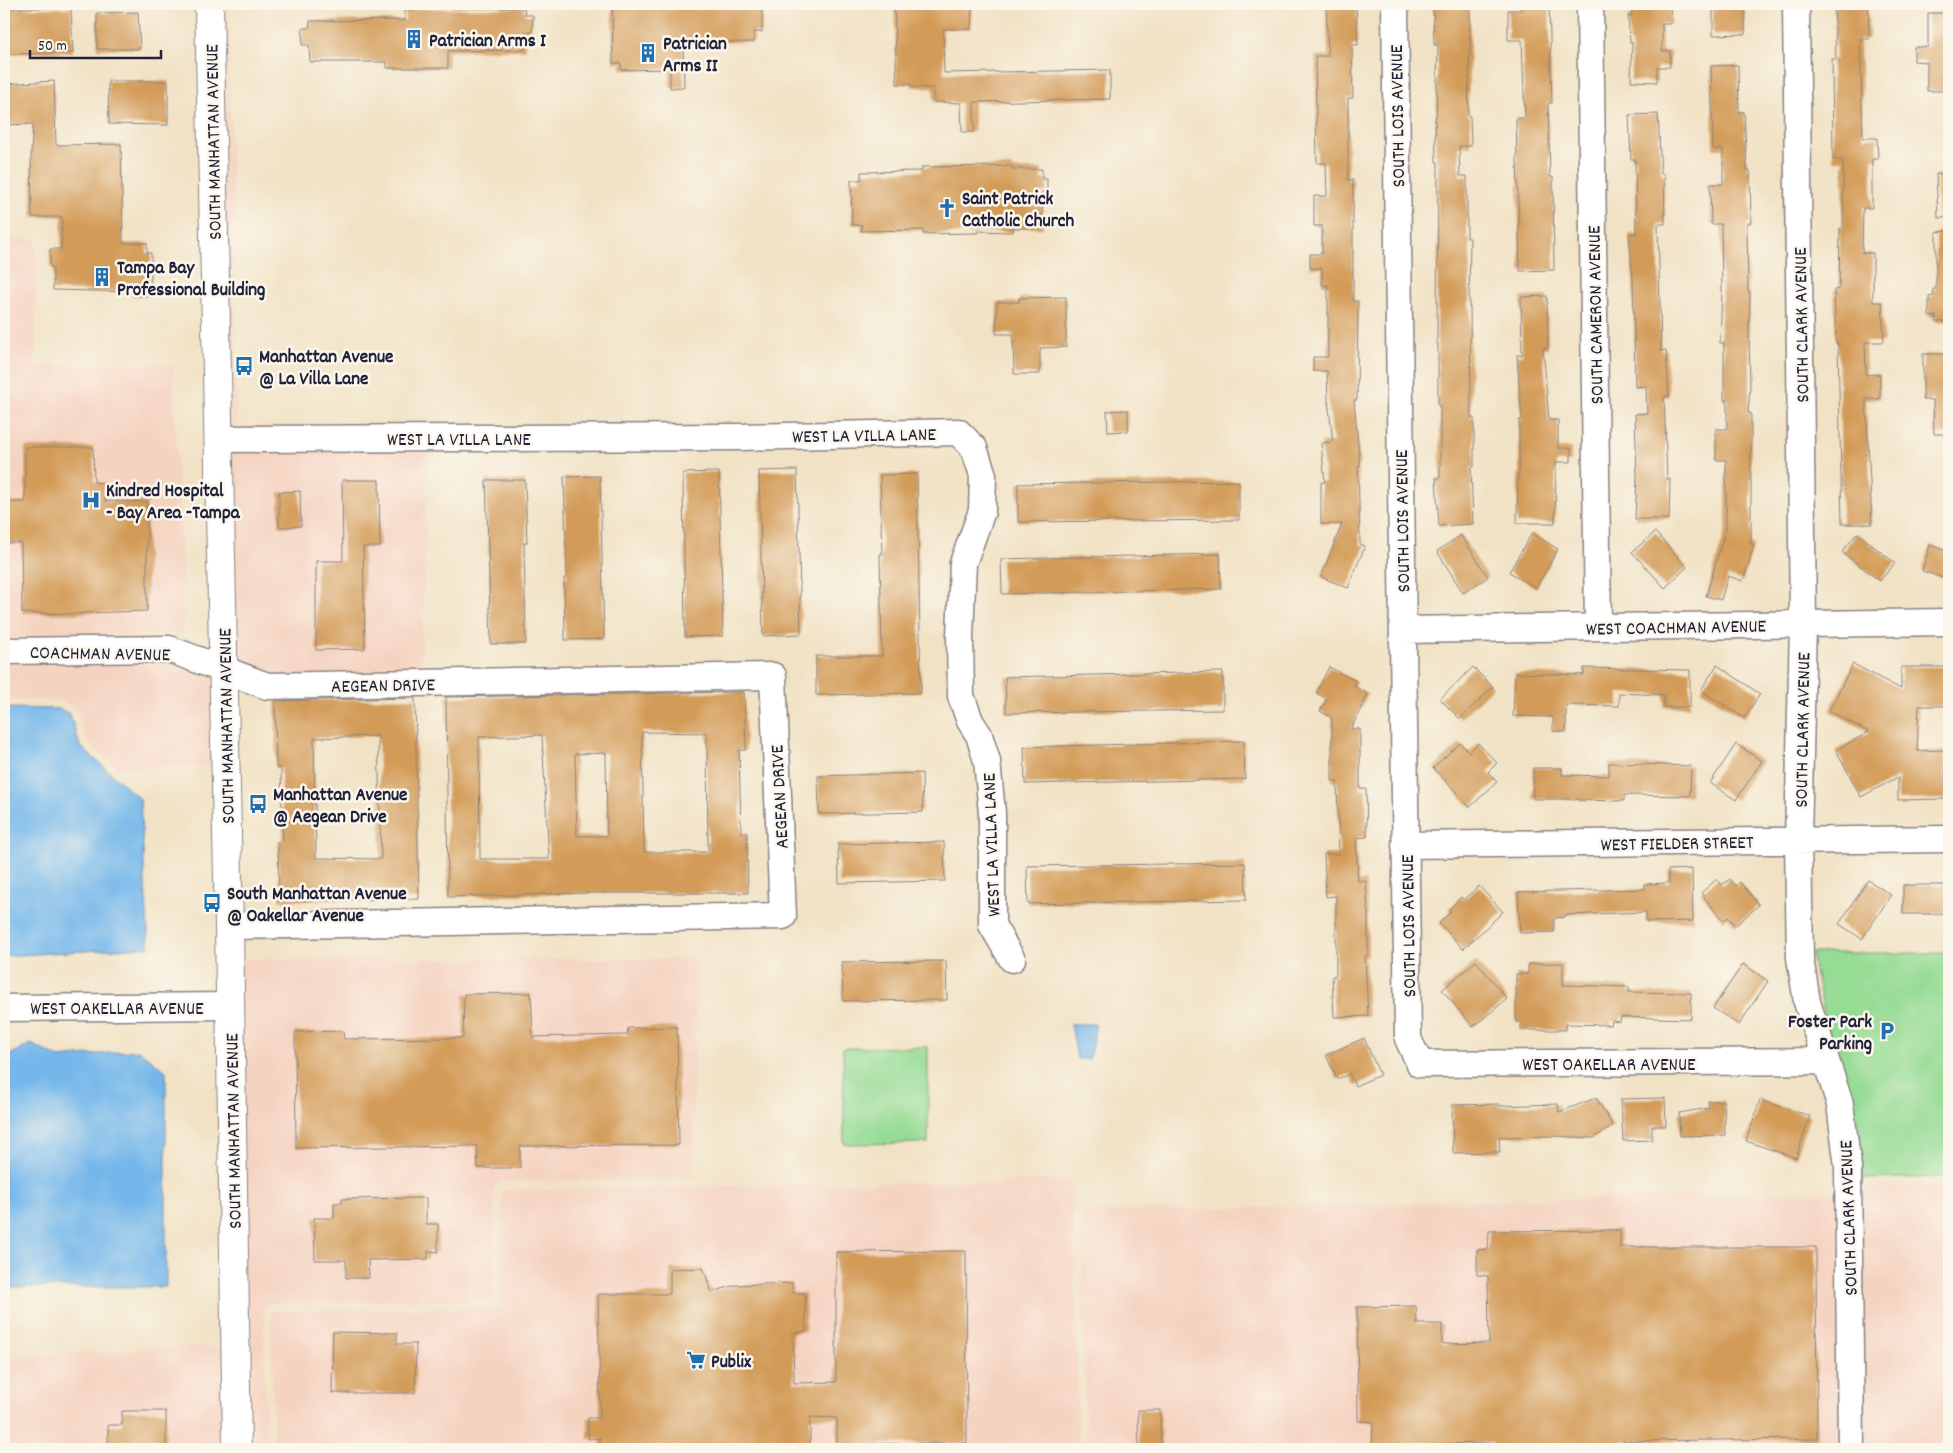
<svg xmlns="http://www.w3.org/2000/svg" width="1953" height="1453" font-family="Dekko,sans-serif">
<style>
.built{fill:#f5d3c1}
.green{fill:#97dc95;stroke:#5c7f68}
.water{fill:#75b7ea;stroke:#4c6c92}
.building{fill:#d39b59;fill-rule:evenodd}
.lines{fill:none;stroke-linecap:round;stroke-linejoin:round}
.minor-casing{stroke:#8a8280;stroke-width:29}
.major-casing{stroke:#8a8280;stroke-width:30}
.minor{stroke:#fff;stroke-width:26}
.major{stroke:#fff;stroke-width:28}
.labels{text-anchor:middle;stroke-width:5;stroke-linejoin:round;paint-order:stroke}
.poi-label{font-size:19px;font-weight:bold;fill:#22223b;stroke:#fbf7ec;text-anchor:start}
.street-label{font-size:19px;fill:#22223b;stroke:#fbf7ec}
</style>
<rect width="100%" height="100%" fill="#fbf7ec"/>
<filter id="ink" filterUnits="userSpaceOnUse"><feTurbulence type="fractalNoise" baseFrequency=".02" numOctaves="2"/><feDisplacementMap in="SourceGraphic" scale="10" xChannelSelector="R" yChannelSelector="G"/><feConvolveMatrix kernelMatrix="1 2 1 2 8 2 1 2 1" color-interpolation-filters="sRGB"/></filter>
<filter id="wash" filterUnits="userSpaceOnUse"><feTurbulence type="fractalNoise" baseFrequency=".0096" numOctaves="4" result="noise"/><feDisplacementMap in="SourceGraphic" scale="20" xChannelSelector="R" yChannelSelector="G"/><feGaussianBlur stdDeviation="1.12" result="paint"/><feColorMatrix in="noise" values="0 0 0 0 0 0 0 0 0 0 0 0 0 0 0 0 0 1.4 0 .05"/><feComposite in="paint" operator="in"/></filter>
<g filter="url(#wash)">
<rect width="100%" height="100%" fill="#f1e2c5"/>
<path class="built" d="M 218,4 L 228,4 L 238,427 L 429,425 L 429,428 L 228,428 Z
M 4,239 L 36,239 L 36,365 L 173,364 L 184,634 L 4,638 Z
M 428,448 L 421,673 L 268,676 L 232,662 L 229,449 Z
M 168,660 L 214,677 L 216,766 L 117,768 L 86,741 L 77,712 L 73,706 L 59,700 L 4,700 L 4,661 Z
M 246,959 L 697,959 L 692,1178 L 502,1182 L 498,1183 L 494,1190 L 494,1299 L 271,1303 L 267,1304 L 264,1312 L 266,1449 L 246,1449 L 237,971 Z
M 1072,1180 L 1079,1449 L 274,1449 L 271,1311 L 501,1307 L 502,1190 Z
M 1949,1186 L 1949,1449 L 1860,1449 L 1858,1187 Z
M 1839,1192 L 1842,1449 L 1086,1449 L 1081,1212 Z
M 195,1346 L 226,1350 L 228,1449 L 4,1449 L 4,1358 Z"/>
<path class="green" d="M 1811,953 L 1949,953 L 1949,1177 L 1861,1179 Z
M 928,1047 L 928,1143 L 844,1144 L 843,1048 Z"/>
<path class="water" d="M 4,708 L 59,709 L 70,714 L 80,746 L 140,799 L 149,947 L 4,956 Z
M 1071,1024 L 1096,1024 L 1089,1059 L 1077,1059 Z
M 31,1044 L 59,1058 L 138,1050 L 166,1071 L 166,1287 L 4,1287 L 4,1058 Z"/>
<g id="blocks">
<path class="building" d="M 612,4 L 762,4 L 762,32 L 754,32 L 754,42 L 683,43 L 684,87 L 670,88 L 670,69 L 621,70 L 621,63 L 613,63 Z
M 894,4 L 972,4 L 971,29 L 943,29 L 944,73 L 1110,70 L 1110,99 L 974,102 L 974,132 L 962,132 L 961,103 L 934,102 L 933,88 L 912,87 L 911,84 L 897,84 Z
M 1326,4 L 1356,4 L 1358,45 L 1352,45 L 1353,98 L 1348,98 L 1348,180 L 1353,180 L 1353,301 L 1358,301 L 1357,400 L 1354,400 L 1360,466 L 1358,466 L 1360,544 L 1365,546 L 1348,588 L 1321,577 L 1342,524 L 1321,524 L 1321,482 L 1325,482 L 1321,443 L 1333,442 L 1328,400 L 1327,371 L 1313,371 L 1313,357 L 1328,357 L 1328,285 L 1322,285 L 1322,268 L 1310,268 L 1310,254 L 1322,254 L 1322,226 L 1314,226 L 1314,196 L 1327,196 L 1326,163 L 1317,163 L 1315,56 L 1328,56 Z
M 1433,4 L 1470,4 L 1470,44 L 1468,116 L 1470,116 L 1471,146 L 1459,146 L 1460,176 L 1467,176 L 1467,238 L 1470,238 L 1469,307 L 1470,307 L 1471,418 L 1474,418 L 1474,467 L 1471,467 L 1473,524 L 1439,526 L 1436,478 L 1440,478 L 1440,406 L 1438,406 L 1438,344 L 1437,344 L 1438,162 L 1436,162 L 1435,117 L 1436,117 L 1438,45 L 1434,45 Z
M 1521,4 L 1549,4 L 1552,103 L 1548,103 L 1550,177 L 1553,177 L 1554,270 L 1520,271 L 1516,118 L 1525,118 L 1522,40 L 1508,40 L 1508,10 L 1521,10 Z
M 1631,4 L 1670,4 L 1671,24 L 1662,24 L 1662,51 L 1670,51 L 1670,67 L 1657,67 L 1657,82 L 1631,81 L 1632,42 L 1630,42 L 1628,16 L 1632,16 Z
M 1713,4 L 1745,4 L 1745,34 L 1713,35 Z
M 1834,4 L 1868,4 L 1869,39 L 1860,39 L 1863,138 L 1877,138 L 1878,159 L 1872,159 L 1872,208 L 1863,208 L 1862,253 L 1873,253 L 1873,302 L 1882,302 L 1884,342 L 1865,342 L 1866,375 L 1880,374 L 1880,399 L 1866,399 L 1872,524 L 1842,524 L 1838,343 L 1836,343 L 1834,290 L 1839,289 L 1840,228 L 1843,228 L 1843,160 L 1833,160 L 1832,59 L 1836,59 Z
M 4,8 L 71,8 L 73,53 L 4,54 Z
M 524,8 L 525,15 L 533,15 L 532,32 L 525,33 L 525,50 L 448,51 L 448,68 L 387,68 L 387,62 L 310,62 L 309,45 L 302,45 L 303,28 L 309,28 L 310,21 L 405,20 L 405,9 Z
M 138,12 L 140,49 L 97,49 L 97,13 Z
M 1928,13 L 1949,13 L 1949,91 L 1927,91 L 1927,62 L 1914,61 L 1914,47 L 1928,47 Z
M 1738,65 L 1739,112 L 1744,112 L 1747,170 L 1750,170 L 1751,223 L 1747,223 L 1748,292 L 1750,292 L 1749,331 L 1750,388 L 1748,413 L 1751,413 L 1751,544 L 1754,545 L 1743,581 L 1728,576 L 1721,600 L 1706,596 L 1726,528 L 1726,460 L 1716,460 L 1716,429 L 1727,429 L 1727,400 L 1724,400 L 1724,343 L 1720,343 L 1722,291 L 1721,224 L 1711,224 L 1710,184 L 1723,184 L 1723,149 L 1713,149 L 1711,66 Z
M 54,81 L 56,145 L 121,144 L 123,243 L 147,243 L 147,253 L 151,253 L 151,296 L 133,296 L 133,292 L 53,290 L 53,267 L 50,267 L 50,249 L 61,249 L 62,217 L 32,217 L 31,152 L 33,124 L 4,125 L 4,84 Z
M 108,81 L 168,81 L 168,125 L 109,124 Z
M 1658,114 L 1661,174 L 1664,174 L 1665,224 L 1658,224 L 1661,351 L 1666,350 L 1669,396 L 1664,397 L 1667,479 L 1670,479 L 1669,519 L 1635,519 L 1637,478 L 1635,414 L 1647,413 L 1646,386 L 1635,387 L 1633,279 L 1629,234 L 1636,234 L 1635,159 L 1631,159 L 1629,115 Z
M 1012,166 L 1012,169 L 1042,169 L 1042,179 L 1047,179 L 1047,192 L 1042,192 L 1043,228 L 1013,228 L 1013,232 L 977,231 L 978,233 L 923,234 L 923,230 L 861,231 L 862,225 L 852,225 L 851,180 L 861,180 L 861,172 L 922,171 L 922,167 Z
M 1936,174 L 1949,174 L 1949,217 L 1938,218 Z
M 1949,231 L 1949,321 L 1936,322 L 1936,316 L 1929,317 L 1929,297 L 1934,296 L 1933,289 L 1936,289 L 1936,232 Z
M 1547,296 L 1548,348 L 1543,348 L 1549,420 L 1558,420 L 1558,448 L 1571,448 L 1571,462 L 1556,462 L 1555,523 L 1517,523 L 1518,475 L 1519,475 L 1519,420 L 1522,420 L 1517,355 L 1522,355 L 1521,297 Z
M 1066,297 L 1066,347 L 1040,348 L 1040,374 L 1014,374 L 1013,334 L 996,334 L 997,302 L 1019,302 L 1019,298 Z
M 1923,354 L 1949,354 L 1949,434 L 1934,434 L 1933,400 L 1923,400 Z
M 1128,410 L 1128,431 L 1108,432 L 1107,411 Z
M 25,447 L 93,447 L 94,482 L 105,483 L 105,501 L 147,502 L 147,611 L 81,613 L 81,614 L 22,613 L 21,543 L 4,543 L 4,502 L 25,502 Z
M 797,470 L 801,634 L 763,636 L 759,471 Z
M 719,472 L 723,636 L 685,637 L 683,473 Z
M 917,474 L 921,693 L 816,695 L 816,656 L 882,656 L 880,554 L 882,554 L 880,475 Z
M 600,476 L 604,639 L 565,640 L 564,578 L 567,578 L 564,477 Z
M 342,480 L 379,480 L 380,547 L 363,547 L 365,649 L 316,650 L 316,561 L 343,561 Z
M 486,480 L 525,480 L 527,543 L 524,543 L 526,644 L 491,644 Z
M 1239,481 L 1239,520 L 1018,522 L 1018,484 Z
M 300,491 L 301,526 L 279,527 L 279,492 Z
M 1655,532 L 1687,567 L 1665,588 L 1632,552 Z
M 1532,533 L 1558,549 L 1536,588 L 1509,572 Z
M 1857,533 L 1895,563 L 1880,581 L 1842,552 Z
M 1461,535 L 1488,577 L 1463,593 L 1437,551 Z
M 1930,545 L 1949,551 L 1949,580 L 1922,571 Z
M 1220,554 L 1221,589 L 1002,594 L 1001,559 Z
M 1853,664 L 1901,689 L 1901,667 L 1946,667 L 1946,706 L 1919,706 L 1917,751 L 1945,750 L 1946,799 L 1898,800 L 1898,777 L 1861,797 L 1836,750 L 1869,732 L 1829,711 Z
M 1717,665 L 1760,694 L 1744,718 L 1701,690 Z
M 1329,667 L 1356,681 L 1354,686 L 1368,694 L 1351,729 L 1360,729 L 1360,789 L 1366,789 L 1367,837 L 1356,838 L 1358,881 L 1366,881 L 1368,910 L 1368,956 L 1365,956 L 1368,1016 L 1334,1017 L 1332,976 L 1336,976 L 1336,896 L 1326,897 L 1324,854 L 1339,854 L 1337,781 L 1332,781 L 1332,718 L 1320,711 L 1327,699 L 1316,693 Z
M 1473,667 L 1493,687 L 1460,719 L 1440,699 Z
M 1584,668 L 1690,670 L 1690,707 L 1664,707 L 1664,695 L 1619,693 L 1619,706 L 1566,705 L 1566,732 L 1553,731 L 1553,717 L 1513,716 L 1515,673 L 1584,675 Z
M 1223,672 L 1223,710 L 1006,713 L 1005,677 Z
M 744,692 L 746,750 L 739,750 L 741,832 L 747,833 L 748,893 L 585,893 L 448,897 L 446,697 ZM 642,732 L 707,733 L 708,852 L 644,852 ZM 542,735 L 549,859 L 480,859 L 479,737 ZM 606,753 L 607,836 L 577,836 L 575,754 Z
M 415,698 L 419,899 L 279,901 L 278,841 L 283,841 L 281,768 L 276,768 L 275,701 ZM 378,736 L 381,859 L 316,858 L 314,738 Z
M 1244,741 L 1245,779 L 1025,784 L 1024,747 Z
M 1460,743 L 1469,752 L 1478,743 L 1497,763 L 1488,772 L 1497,782 L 1470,807 L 1433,768 Z
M 1736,744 L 1762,761 L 1736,800 L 1710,783 Z
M 1609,763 L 1691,766 L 1690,796 L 1624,795 L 1624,801 L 1578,800 L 1578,799 L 1533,799 L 1533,768 L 1562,768 L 1562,775 L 1609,776 Z
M 922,773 L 923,812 L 819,814 L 818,776 Z
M 944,842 L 945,881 L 839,883 L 838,844 Z
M 1245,863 L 1246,900 L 1028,904 L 1027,866 Z
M 1692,869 L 1693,921 L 1646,922 L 1646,912 L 1565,915 L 1565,917 L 1554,918 L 1554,932 L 1520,933 L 1518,892 L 1645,889 L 1645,884 L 1669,883 L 1668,870 Z
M 1717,879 L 1722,885 L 1730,879 L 1736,886 L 1740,882 L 1759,905 L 1735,926 L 1728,917 L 1723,921 L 1701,893 Z
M 1868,880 L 1891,895 L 1862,939 L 1839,924 Z
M 1903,885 L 1949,885 L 1949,914 L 1903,914 Z
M 1479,886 L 1503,912 L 1463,949 L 1439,923 L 1451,911 L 1449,909 L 1461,897 L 1463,900 Z
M 946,961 L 947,1000 L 843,1001 L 842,962 Z
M 1476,961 L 1507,999 L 1473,1027 L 1442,990 Z
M 1563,963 L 1563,985 L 1629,987 L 1629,992 L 1691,993 L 1691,1019 L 1621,1017 L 1620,1022 L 1612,1021 L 1611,1025 L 1566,1024 L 1566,1030 L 1521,1030 L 1521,1022 L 1516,1022 L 1516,974 L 1528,974 L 1528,964 Z
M 1743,964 L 1768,981 L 1739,1025 L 1713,1008 Z
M 531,993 L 533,1037 L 627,1035 L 628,1028 L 677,1027 L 679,1145 L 520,1146 L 520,1168 L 478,1168 L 477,1146 L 296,1148 L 295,1032 L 343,1031 L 344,1039 L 463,1038 L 464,994 Z
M 1364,1038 L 1380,1075 L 1355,1086 L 1350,1074 L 1337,1079 L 1326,1055 Z
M 1596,1098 L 1613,1126 L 1594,1138 L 1553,1136 L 1499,1137 L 1500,1152 L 1453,1153 L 1452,1105 L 1499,1104 L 1499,1106 L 1558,1104 L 1559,1112 Z
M 1665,1098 L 1666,1126 L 1652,1126 L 1652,1140 L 1623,1141 L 1621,1099 Z
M 1760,1100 L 1810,1116 L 1796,1158 L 1746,1141 Z
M 1708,1101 L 1724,1101 L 1725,1135 L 1680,1136 L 1679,1113 L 1709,1108 Z
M 426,1198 L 426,1224 L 438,1224 L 438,1252 L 428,1251 L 428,1259 L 368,1260 L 369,1278 L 346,1278 L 346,1260 L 315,1260 L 314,1218 L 334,1218 L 334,1203 L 342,1203 L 342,1199 Z
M 1620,1230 L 1620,1247 L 1816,1247 L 1817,1439 L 1623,1441 L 1623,1449 L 1493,1449 L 1493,1443 L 1444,1444 L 1444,1449 L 1372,1449 L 1373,1422 L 1358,1421 L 1357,1307 L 1416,1306 L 1417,1324 L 1442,1324 L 1442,1344 L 1489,1343 L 1488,1276 L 1477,1275 L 1477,1250 L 1488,1249 L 1489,1231 Z
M 966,1251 L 967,1443 L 837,1444 L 837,1418 L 810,1417 L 810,1447 L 600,1449 L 600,1438 L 588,1439 L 588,1418 L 600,1418 L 598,1294 L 670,1294 L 670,1269 L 703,1268 L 712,1292 L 736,1285 L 792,1283 L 793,1293 L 805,1293 L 806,1331 L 793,1333 L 794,1383 L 836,1382 L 836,1252 Z
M 333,1332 L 397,1333 L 397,1344 L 416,1344 L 415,1393 L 332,1393 Z
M 1138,1410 L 1160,1410 L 1161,1449 L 1139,1449 Z
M 122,1411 L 166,1411 L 166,1449 L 108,1449 L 108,1425 L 122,1425 Z"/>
</g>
</g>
<g filter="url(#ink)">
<use href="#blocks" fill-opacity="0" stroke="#8a8280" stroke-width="1"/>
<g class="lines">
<g class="minor-casing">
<path id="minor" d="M 1395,4 L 1408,1039 L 1420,1064 L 1826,1061
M 1590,4 L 1598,627
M 1796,4 L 1803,624 L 1798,841 L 1800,958 L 1807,1002 L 1840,1104 L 1848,1167 L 1851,1449
M 219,439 L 740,437 L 958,432 L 974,448 L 983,475 L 982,511 L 963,563 L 960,636 L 961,696 L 970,721 L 979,735 L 987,761 L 992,813 L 992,925 L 1012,959
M 1403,630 L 1949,622
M 4,651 L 169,649 L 267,686 L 773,676 L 783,916 L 229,926
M 1405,845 L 1949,839
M 4,1008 L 230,1006"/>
</g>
<g class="major-casing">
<path id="major" d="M 209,4 L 229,926 L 237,1449"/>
</g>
<use href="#minor" class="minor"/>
<use href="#major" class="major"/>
</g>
</g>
<defs>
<g id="building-bare" transform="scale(1.5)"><path d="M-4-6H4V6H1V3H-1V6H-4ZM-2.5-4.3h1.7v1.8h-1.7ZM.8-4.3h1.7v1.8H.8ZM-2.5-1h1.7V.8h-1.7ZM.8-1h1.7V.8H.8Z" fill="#1f6fb2" stroke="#fbf7ec" stroke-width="2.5" paint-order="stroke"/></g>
<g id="church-bare" transform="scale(1.5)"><path d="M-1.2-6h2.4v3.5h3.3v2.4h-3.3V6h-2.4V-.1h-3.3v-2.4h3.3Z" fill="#1f6fb2" stroke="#fbf7ec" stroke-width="2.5" paint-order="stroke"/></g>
<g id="bus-bare" transform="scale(1.5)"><path d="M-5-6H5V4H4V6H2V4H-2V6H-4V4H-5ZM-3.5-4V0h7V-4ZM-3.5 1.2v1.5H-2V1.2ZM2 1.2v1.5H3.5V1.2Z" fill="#1f6fb2" stroke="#fbf7ec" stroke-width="2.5" paint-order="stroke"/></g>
<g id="hospital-bare" transform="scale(1.5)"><path d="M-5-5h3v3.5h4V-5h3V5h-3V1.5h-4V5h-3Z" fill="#1f6fb2" stroke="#fbf7ec" stroke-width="2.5" paint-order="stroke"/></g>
<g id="parking-bare" transform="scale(1.5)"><path d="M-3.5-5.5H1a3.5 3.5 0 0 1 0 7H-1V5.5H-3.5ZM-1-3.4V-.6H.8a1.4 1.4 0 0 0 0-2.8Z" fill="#1f6fb2" stroke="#fbf7ec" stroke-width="2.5" paint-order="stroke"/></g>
<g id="supermarket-bare" transform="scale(1.5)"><path d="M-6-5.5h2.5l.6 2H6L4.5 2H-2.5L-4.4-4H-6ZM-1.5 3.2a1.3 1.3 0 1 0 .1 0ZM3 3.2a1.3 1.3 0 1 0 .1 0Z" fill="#1f6fb2" stroke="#fbf7ec" stroke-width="2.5" paint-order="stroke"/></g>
</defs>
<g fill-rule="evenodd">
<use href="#building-bare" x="414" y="39"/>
<use href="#building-bare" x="648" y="53"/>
<use href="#church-bare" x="947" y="208"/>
<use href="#building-bare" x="102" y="277"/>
<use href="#bus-bare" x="244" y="366"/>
<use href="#hospital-bare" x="91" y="500"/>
<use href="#bus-bare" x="258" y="804"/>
<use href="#bus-bare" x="212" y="903"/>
<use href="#parking-bare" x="1887" y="1031"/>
<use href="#supermarket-bare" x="696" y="1360"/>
</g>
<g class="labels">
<g class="poi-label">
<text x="429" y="46">Patrician Arms I</text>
<text x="663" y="49">Patrician<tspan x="663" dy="22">Arms II</tspan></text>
<text x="962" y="204">Saint Patrick<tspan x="962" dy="22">Catholic Church</tspan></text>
<text x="117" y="273">Tampa Bay<tspan x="117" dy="22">Professional Building</tspan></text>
<text x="259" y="362">Manhattan Avenue<tspan x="259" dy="22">@ La Villa Lane</tspan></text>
<text x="106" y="496">Kindred Hospital<tspan x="106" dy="22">- Bay Area -Tampa</tspan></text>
<text x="273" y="800">Manhattan Avenue<tspan x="273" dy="22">@ Aegean Drive</tspan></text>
<text x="227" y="899">South Manhattan Avenue<tspan x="227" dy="22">@ Oakellar Avenue</tspan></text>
<text x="1872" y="1027" text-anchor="end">Foster Park<tspan x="1872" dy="22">Parking</tspan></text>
<text x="711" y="1367">Publix</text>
</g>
<g class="street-label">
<text transform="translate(1396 116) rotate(-91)" y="7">SOUTH LOIS AVENUE</text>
<text transform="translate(212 142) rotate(-91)" y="7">SOUTH MANHATTAN AVENUE</text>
<text transform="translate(1594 315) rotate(-91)" y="7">SOUTH CAMERON AVENUE</text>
<text transform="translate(1800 325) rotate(-91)" y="7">SOUTH CLARK AVENUE</text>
<text transform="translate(864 434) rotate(-1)" y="7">WEST LA VILLA LANE</text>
<text x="459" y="445">WEST LA VILLA LANE</text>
<text transform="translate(1401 521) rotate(-91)" y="7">SOUTH LOIS AVENUE</text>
<text transform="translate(1676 626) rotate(-1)" y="7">WEST COACHMAN AVENUE</text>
<text transform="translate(100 652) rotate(1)" y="7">COACHMAN AVENUE</text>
<text transform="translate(383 684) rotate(-1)" y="7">AEGEAN DRIVE</text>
<text transform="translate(225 726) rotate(-91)" y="7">SOUTH MANHATTAN AVENUE</text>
<text transform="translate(1801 730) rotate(-89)" y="7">SOUTH CLARK AVENUE</text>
<text transform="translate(778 797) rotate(-93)" y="7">AEGEAN DRIVE</text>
<text transform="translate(1677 842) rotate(-1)" y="7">WEST FIELDER STREET</text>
<text transform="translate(990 845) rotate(-92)" y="7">WEST LA VILLA LANE</text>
<text transform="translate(1407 926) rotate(-91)" y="7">SOUTH LOIS AVENUE</text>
<text x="117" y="1014">WEST OAKELLAR AVENUE</text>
<text x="1609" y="1070">WEST OAKELLAR AVENUE</text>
<text transform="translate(232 1131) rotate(-91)" y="7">SOUTH MANHATTAN AVENUE</text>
<text transform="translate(1847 1218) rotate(-92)" y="7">SOUTH CLARK AVENUE</text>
</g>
</g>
<rect width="1953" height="1453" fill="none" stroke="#fbf7ec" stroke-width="20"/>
<path d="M30 50v8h131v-8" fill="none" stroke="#22223b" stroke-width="2.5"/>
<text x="38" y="50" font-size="15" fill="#22223b" stroke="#fbf7ec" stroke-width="4" paint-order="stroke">50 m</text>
</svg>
